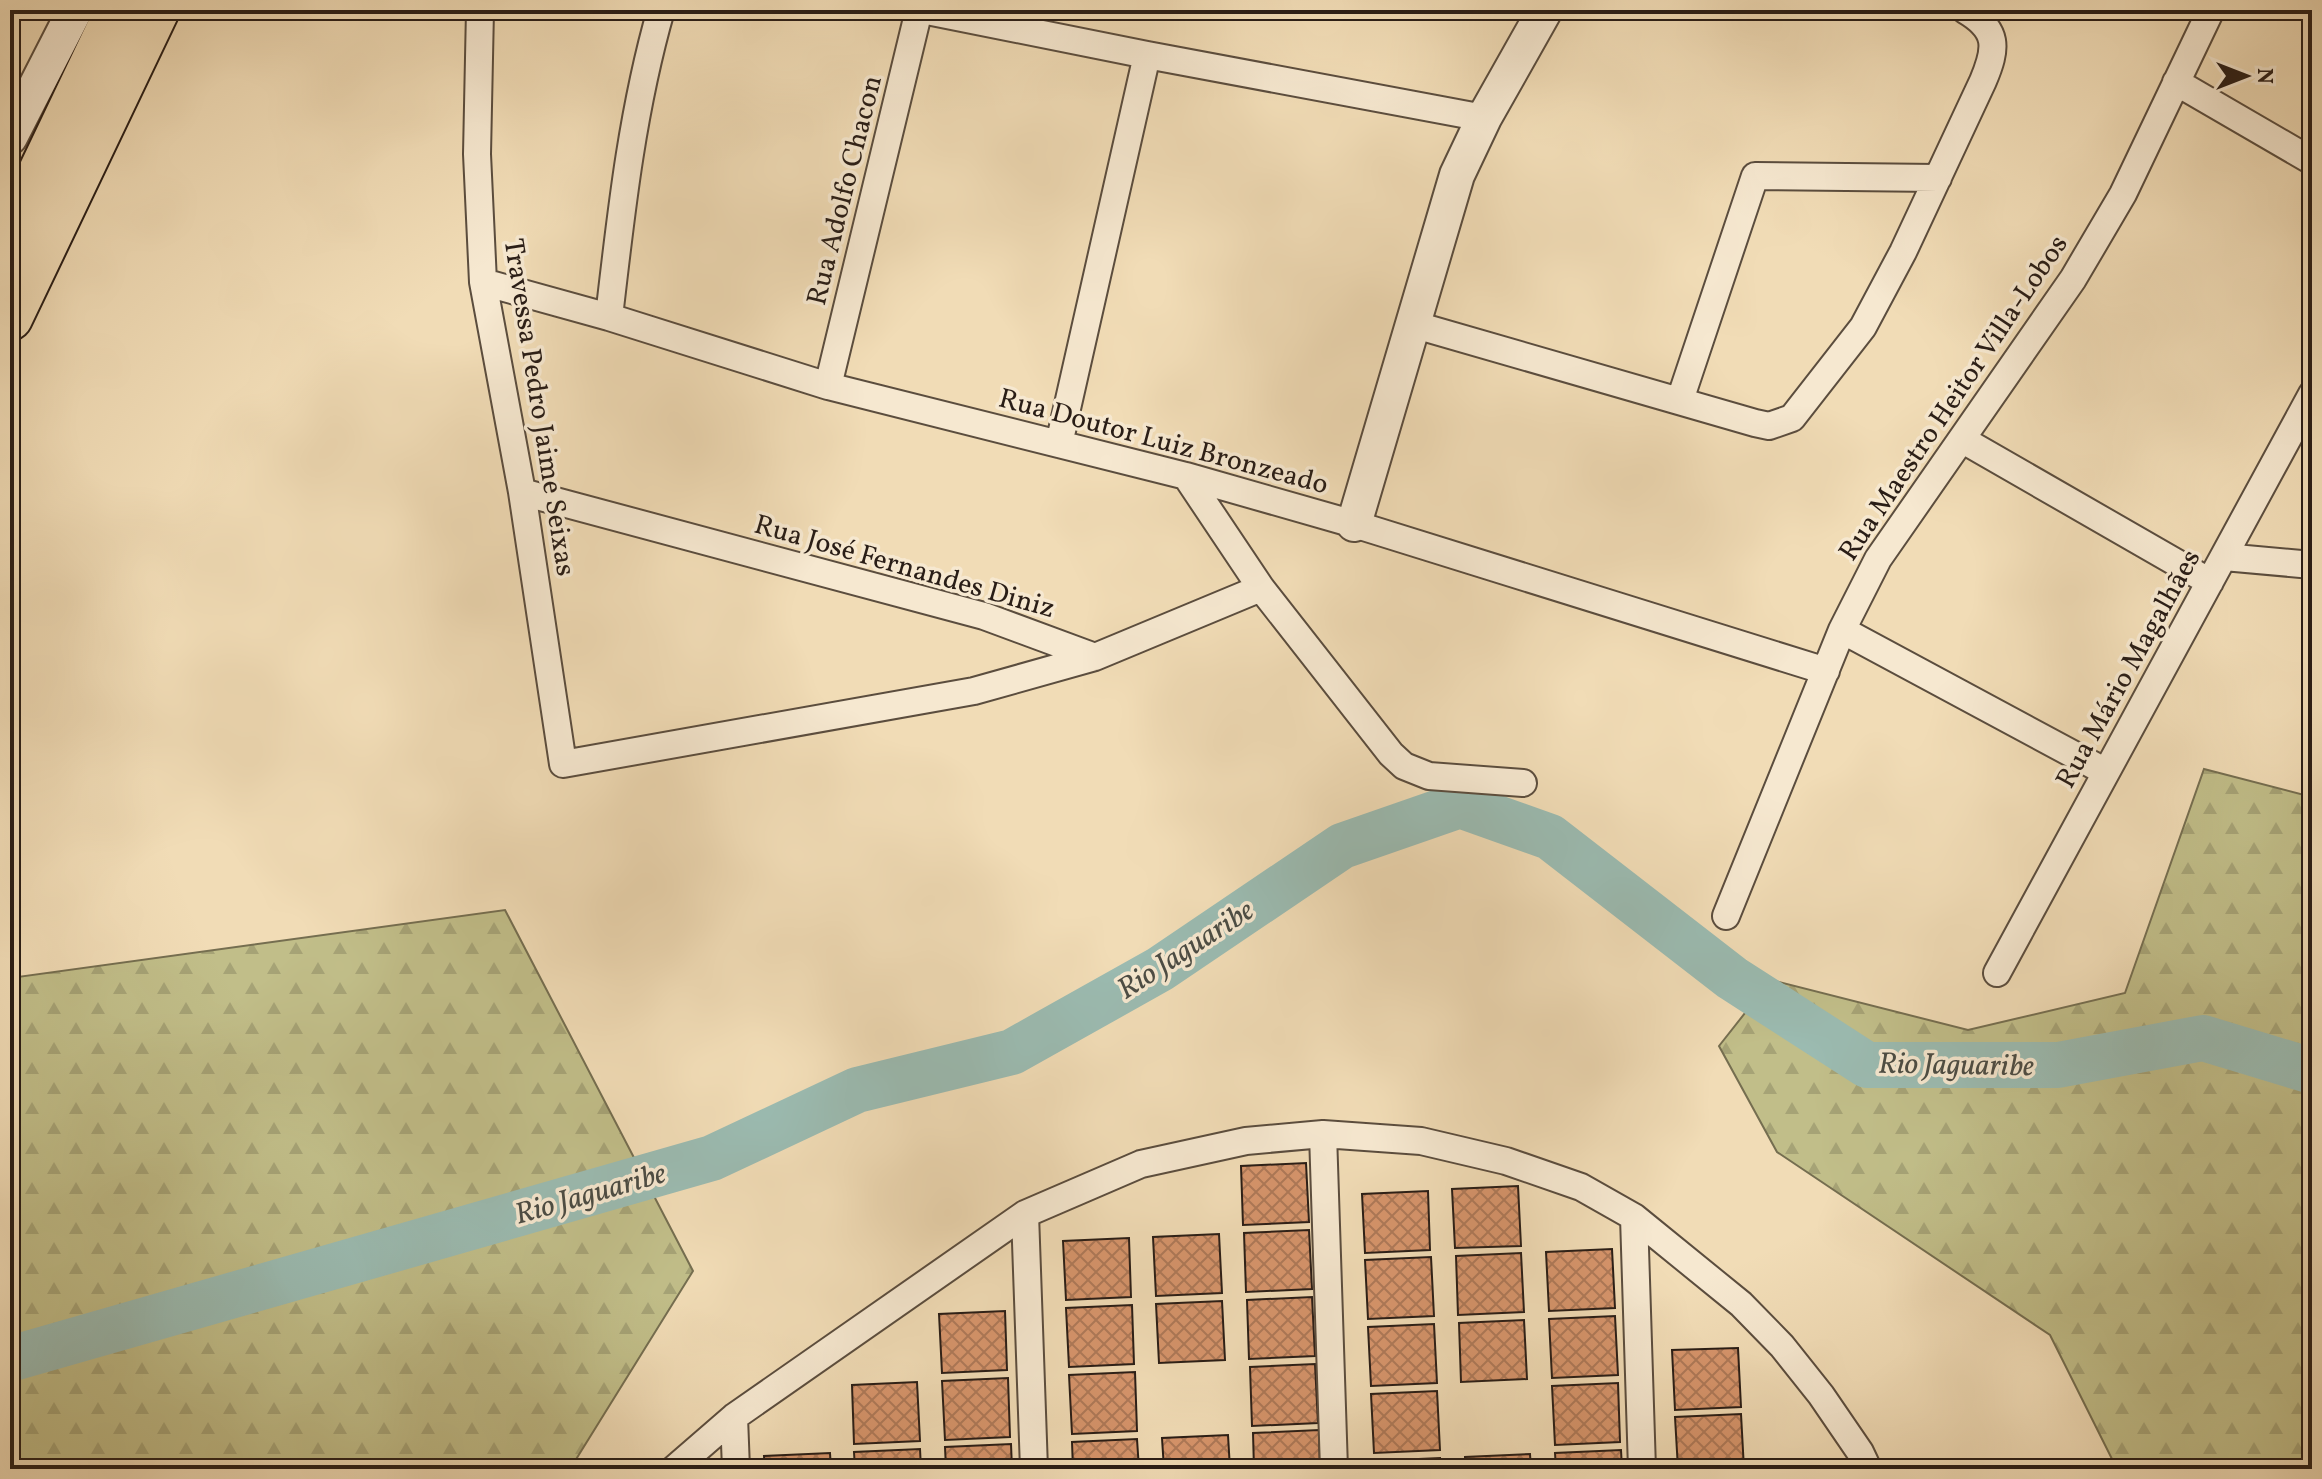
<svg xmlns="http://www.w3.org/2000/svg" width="2322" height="1479" font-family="Vollkorn,serif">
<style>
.forest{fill:url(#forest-firs);stroke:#756e50;stroke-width:2}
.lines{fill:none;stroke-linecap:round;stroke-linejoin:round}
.river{stroke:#9bbbb1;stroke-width:46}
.building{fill:url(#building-cross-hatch);stroke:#291d16;stroke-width:2}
.minor-casing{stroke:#5b4d3e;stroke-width:30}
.tertiary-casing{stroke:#5b4d3e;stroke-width:38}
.trunk-casing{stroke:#291d16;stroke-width:48}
.minor{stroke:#f6e8d0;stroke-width:26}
.tertiary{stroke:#f6e8d0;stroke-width:34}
.trunk{stroke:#f1dcb6;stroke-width:44}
.labels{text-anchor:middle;stroke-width:7;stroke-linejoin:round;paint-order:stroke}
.street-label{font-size:28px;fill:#291d16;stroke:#f6e8d0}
.water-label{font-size:30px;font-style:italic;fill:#4b4c44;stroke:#f6e8d0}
</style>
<defs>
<pattern id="forest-firs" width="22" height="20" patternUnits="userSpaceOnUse" patternTransform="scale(2)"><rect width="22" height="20" fill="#c1be89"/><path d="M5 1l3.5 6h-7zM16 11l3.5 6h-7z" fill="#a6a376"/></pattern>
<pattern id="building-cross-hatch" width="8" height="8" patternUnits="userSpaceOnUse" patternTransform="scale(2)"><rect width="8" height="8" fill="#d7956c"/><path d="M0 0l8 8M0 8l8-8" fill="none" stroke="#ae7958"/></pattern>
</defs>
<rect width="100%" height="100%" fill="#f1dcb6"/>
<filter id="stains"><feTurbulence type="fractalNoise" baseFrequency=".0025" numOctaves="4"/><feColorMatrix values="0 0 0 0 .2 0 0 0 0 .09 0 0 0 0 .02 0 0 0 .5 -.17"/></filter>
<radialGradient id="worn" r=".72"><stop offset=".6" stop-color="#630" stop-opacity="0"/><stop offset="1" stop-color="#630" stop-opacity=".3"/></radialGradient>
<path class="forest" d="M 2204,769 L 2312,797 L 2312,1469 L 2117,1469 L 2050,1335 L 1777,1152 L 1719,1046 L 1771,980 L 1968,1030 L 2125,993 Z
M 505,910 L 693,1271 L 570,1469 L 10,1469 L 10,978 Z"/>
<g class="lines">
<path class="river" d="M 10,1359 L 712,1158 L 857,1090 L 1012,1052 L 1160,969 L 1342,846 L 1460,805 L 1550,837 L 1732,978 L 1867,1065 L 2058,1065 L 2203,1038 L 2312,1071"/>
</g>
<path class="building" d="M 1306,1163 L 1309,1222 L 1243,1225 L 1241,1166 Z
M 1518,1186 L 1521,1246 L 1455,1248 L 1452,1189 Z
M 1428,1191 L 1430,1250 L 1365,1253 L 1362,1194 Z
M 1309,1230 L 1312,1289 L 1246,1292 L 1244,1233 Z
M 1219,1234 L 1222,1293 L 1156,1296 L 1153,1237 Z
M 1129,1238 L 1131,1297 L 1066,1300 L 1063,1241 Z
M 1612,1249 L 1615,1308 L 1549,1311 L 1546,1252 Z
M 1521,1253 L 1524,1312 L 1458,1315 L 1456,1256 Z
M 1431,1257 L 1434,1316 L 1368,1319 L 1365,1260 Z
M 1312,1297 L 1315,1356 L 1249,1359 L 1247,1300 Z
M 1222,1301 L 1225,1360 L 1159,1363 L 1156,1304 Z
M 1132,1305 L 1134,1364 L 1069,1367 L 1066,1308 Z
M 1005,1311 L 1007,1370 L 942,1373 L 939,1314 Z
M 1615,1316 L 1618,1375 L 1552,1378 L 1549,1319 Z
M 1524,1320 L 1527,1379 L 1461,1382 L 1459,1323 Z
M 1434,1324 L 1437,1383 L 1371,1386 L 1368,1327 Z
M 1738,1348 L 1741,1407 L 1675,1410 L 1672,1350 Z
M 1315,1364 L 1318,1423 L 1252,1426 L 1250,1367 Z
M 1135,1372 L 1137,1431 L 1072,1434 L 1069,1375 Z
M 1008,1378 L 1010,1437 L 945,1440 L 942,1381 Z
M 917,1382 L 920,1441 L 854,1444 L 852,1385 Z
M 1618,1383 L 1620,1442 L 1555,1445 L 1552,1386 Z
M 1437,1391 L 1440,1450 L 1374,1453 L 1371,1394 Z
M 1741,1414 L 1744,1469 L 1678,1469 L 1675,1417 Z
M 1319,1430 L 1320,1469 L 1254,1469 L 1253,1433 Z
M 1228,1435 L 1230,1469 L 1164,1469 L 1162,1438 Z
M 1137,1439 L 1139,1469 L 1073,1469 L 1072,1442 Z
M 1011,1444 L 1012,1469 L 946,1469 L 945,1447 Z
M 920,1449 L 921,1469 L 855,1469 L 854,1452 Z
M 1621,1450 L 1622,1469 L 1556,1469 L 1555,1453 Z
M 830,1453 L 831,1469 L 765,1469 L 764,1456 Z
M 1530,1454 L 1531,1469 L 1465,1469 L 1465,1457 Z
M 1440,1458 L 1440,1469 L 1374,1469 L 1374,1461 Z"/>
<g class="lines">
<g class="minor-casing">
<path id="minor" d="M 480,10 L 477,154 L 483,282 L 522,492 L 563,764 L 974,691 L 1095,657 L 1261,588
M 922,10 L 1147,55 L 1484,118
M 2176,82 L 2312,161
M 483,282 L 609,317 L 828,386 L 1186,476 L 1354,524 L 1826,671
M 609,317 C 621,213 632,111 661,10
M 1412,324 L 1755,423 L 1769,426 L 1792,418 L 1863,327 L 1903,252 L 1983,81 C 1997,48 1999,30 1965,10
M 828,386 L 919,10
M 1680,400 L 1755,176 L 1938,178
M 1963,440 L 2210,582
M 1059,444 L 1147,55
M 1186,476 L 1261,588 L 1391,754 L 1404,766 L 1429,776 L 1523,783
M 522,492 L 984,616 L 1095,657
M 2224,557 L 2312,565
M 1842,630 L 2106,772
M 1726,916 L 1842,630 L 1878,559 L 2073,279 L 2123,194 L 2211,10
M 1997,973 L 2312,394
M 1323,1134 L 1334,1469
M 1025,1214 L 1034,1469
M 1634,1217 L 1642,1469
M 734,1417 L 736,1469
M 674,1469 L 734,1417 L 1025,1214 L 1141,1164 L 1246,1141 L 1323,1134 L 1421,1141 L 1506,1161 L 1581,1187 L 1634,1217 L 1741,1304 L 1782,1346 L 1821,1395 L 1860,1452 L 1868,1469"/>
</g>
<g class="tertiary-casing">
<path id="tertiary" d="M 10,137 L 75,10
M 1354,524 L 1457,175 L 1484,118 L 1545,10"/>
</g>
<g class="trunk-casing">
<path id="trunk" d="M 10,236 L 118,10
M 10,318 L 157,10"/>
</g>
<use href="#minor" class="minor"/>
<use href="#tertiary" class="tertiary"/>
<use href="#trunk" class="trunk"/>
</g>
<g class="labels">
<g class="street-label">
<text transform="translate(843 190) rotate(-76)" y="10">Rua Adolfo Chacon</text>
<text transform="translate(1952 397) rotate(-56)" y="10">Rua Maestro Heitor Villa-Lobos</text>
<text transform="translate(541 407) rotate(81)" y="10">Travessa Pedro Jaime Seixas</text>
<text transform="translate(1164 440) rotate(15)" y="10">Rua Doutor Luiz Bronzeado</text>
<text transform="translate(905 565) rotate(16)" y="10">Rua José Fernandes Diniz</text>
<text transform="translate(2127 668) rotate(-61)" y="10">Rua Mário Magalhães</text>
</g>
<g class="water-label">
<text transform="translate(1185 949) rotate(-33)" y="10">Rio Jaguaribe</text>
<text transform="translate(1956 1064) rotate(1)" y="10">Rio Jaguaribe</text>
<text transform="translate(590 1193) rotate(-16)" y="10">Rio Jaguaribe</text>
</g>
</g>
<rect width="2322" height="1479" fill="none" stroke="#f1dcb6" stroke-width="40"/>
<rect x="12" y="12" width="2298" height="1455" fill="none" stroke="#291d16" stroke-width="4"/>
<rect x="20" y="20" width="2282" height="1439" fill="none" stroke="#291d16" stroke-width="2"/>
<g transform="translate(2246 76) rotate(90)" stroke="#f6e8d0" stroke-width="6" paint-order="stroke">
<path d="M0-6L14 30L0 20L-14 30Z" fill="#291d16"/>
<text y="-12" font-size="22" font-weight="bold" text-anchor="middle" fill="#291d16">N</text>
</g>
<rect width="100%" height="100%" filter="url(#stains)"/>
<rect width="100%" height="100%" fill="url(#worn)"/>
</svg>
